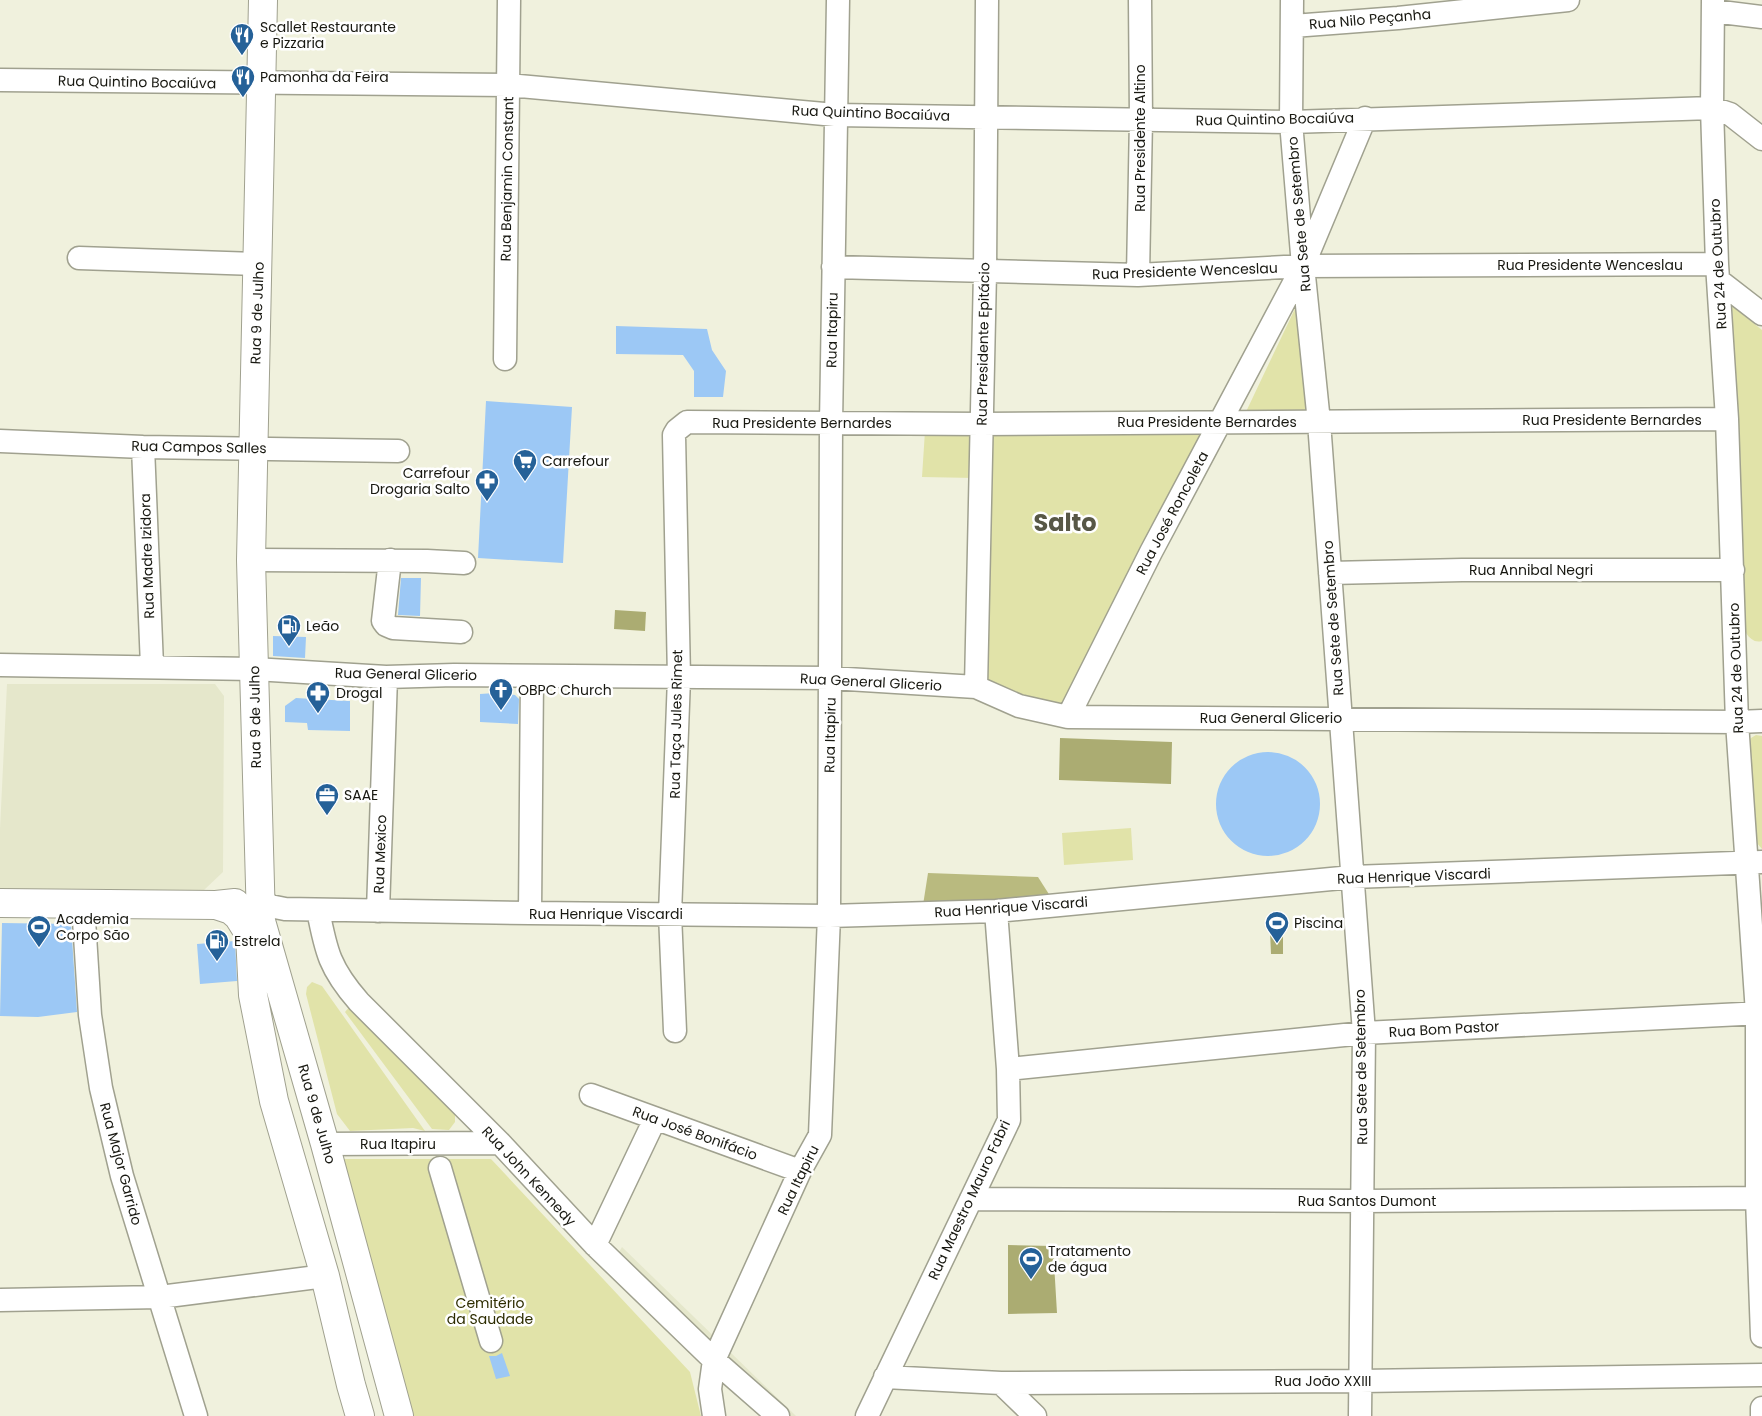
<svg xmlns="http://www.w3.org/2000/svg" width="1762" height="1416" font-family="Poppins,sans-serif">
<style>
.built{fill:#e5e7cb}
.green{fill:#e1e3a9}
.forest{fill:#b9ba7f}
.water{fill:#abac72}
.building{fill:#9cc8f5}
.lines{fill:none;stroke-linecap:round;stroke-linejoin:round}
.minor-casing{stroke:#a0a18f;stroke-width:25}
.major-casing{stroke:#a0a18f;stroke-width:30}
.minor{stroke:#fff;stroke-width:22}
.major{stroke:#fff;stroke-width:28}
.labels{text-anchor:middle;stroke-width:5;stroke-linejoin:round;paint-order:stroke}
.street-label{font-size:14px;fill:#181811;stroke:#fff}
.poi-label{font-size:14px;fill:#181811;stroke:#fff;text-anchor:start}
.park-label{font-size:14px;fill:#2d2c00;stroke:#fff}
.town-label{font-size:24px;font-weight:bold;fill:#575746;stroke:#fff}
</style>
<rect width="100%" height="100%" fill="#f0f1dd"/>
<path class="built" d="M 7,684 L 215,684 L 224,696 L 223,872 L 204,890 L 0,893 L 0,829 Z
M 622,1247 L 796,1416 L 761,1416 L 610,1267 Z"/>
<path class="green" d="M 1301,296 L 1314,416 L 1244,416 Z
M 1732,306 L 1762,330 L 1762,641 C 1755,643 1750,639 1746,633 Z
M 1216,423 L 1065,715 L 977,686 L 983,426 Z
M 925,431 L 975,432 L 975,478 L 922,477 Z
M 1756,735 L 1762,736 L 1762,849 L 1756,842 L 1749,743 L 1751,738 Z
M 1131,828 L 1133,860 L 1064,865 L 1062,833 Z
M 312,982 L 322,986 L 425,1131 L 413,1128 L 350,1131 L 337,1114 L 306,994 L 307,987 Z
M 351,1005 L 455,1113 L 455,1122 L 449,1130 L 432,1129 L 345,1012 Z
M 339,1159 L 491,1159 L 690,1372 L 701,1416 L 410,1416 Z"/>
<path class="forest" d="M 928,873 L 1038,877 L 1052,899 L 923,905 Z"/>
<path class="water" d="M 615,610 L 646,612 L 645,631 L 614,629 Z
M 1060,738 L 1172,742 L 1171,784 L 1059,780 Z
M 1270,931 L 1283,933 L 1283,954 L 1271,954 Z
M 1008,1245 L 1053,1246 L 1057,1313 L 1008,1314 Z"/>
<path class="building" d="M 616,326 L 707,329 L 712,350 L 726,371 L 723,397 L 694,397 L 694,371 L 683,355 L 616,354 Z
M 486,401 L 572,407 L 563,563 L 478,558 Z
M 401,578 L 421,578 L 420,616 L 398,615 Z
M 273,636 L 306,637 L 305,658 L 273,656 Z
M 497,691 L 508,691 L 508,694 L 515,695 L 519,699 L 518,724 L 480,722 L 480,694 L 495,693 Z
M 296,698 L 350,701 L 350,731 L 308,730 L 307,723 L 285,722 L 285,706 Z
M1216 804a52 52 0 1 1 104 0a52 52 0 1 1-104 0Z
M 2,923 L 71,924 L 77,1012 L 38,1017 L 0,1016 Z
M 235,941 L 237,981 L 200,984 L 197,944 Z
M 502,1353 L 510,1376 L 496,1379 L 489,1356 L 496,1356 Z"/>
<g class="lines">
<g class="minor-casing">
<path id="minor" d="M 1292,0 L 1291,122 L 1303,266 L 1319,422 L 1364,1033 L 1360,1416
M 1713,0 L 1712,108 L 1717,264 L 1727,419 L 1737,722 L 1757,1013 L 1757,1198 L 1762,1336
M 1713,11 L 1762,17
M 1293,26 L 1398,18 L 1568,0
M 0,80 L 508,85 L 835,115 L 1291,122 L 1712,108 L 1730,114 L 1762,139
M 79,258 L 258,264
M 833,267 L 1138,275 L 1303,266 L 1717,264
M 1138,275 L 1141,119 L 1140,0
M 1718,280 L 1762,314
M 505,359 L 509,0
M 0,441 L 143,447 L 398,451
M 143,447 L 152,666
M 251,560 L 427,561 L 464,563
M 390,560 L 383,621 L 386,625 L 393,628 L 461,632
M 1330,573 L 1462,570 L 1733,570
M 0,665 L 254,669 L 386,677 L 454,675 L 831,678 L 976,687 L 1019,706 L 1068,717 L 1737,722 L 1762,721
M 976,687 L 985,272 L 987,0
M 1068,717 L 1151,552 L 1303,266 L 1365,118
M 261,899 L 270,906 L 285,909 L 530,913 L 829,916 L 996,911 L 1352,877 L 1762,862
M 83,904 L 90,1015 L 101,1088 L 122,1176 L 196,1416
M 318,910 C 326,952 330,969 359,1002 L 500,1143 L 595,1245 L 714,1360 L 778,1416
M 378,911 L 386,677
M 530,913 L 532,676
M 675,1031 L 670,914 L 679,678 L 674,435 L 677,430 L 687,422 L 981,424 L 1727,419
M 1008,1069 L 1364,1033 L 1762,1013
M 591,1095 L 800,1171
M 325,1144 L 500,1143
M 440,1168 L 491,1341
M 971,1199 L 1362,1201 L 1762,1198
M 595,1245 L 655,1119
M 0,1300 L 160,1297 L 325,1276
M 885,1377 L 1001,1383 L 1361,1381 L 1762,1375
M 1001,1383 L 1035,1416
M 714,1416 L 710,1389 L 714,1360 L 800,1171 L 820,1135 L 829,916 L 831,424 L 838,0
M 867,1416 L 1009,1120 L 1008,1069 L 996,911
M 1762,1416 L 1762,1408"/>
</g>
<g class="major-casing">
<path id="major" d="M 263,0 L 251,560 L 261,921 L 325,1144 L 399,1416
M 0,903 L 216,905 L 235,903
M 216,905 L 231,910 L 238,916 L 250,935 L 253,995 L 274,1101 L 325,1276 L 351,1385 L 360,1416"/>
</g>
<use href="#minor" class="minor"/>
<use href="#major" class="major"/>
</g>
<defs>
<g id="restaurant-pin" transform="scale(1.25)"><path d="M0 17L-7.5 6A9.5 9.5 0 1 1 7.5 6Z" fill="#256198" stroke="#fff"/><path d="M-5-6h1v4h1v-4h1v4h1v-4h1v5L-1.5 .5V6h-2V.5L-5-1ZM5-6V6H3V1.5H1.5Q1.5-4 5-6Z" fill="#fff"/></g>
<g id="supermarket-pin" transform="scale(1.25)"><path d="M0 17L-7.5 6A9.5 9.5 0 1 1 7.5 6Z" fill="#256198" stroke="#fff"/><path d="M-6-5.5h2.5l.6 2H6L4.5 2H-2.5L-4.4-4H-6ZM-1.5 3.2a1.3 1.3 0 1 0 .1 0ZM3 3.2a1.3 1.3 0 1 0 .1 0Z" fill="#fff"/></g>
<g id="pharmacy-pin" transform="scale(1.25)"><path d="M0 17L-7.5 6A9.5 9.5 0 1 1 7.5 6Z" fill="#256198" stroke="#fff"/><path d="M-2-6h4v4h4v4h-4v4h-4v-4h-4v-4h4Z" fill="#fff"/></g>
<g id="fuel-pin" transform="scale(1.25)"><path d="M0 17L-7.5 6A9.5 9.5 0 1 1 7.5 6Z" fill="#256198" stroke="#fff"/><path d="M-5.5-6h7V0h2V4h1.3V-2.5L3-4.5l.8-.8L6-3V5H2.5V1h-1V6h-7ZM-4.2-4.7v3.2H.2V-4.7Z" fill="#fff"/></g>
<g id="church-pin" transform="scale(1.25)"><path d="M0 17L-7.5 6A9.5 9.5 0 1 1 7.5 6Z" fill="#256198" stroke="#fff"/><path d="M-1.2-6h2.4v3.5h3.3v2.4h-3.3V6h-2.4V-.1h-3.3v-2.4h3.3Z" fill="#fff"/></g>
<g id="office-pin" transform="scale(1.25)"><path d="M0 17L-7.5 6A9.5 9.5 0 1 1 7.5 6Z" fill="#256198" stroke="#fff"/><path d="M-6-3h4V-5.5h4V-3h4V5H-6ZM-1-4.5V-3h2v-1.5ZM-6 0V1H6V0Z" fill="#fff"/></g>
<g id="stadium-pin" transform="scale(1.25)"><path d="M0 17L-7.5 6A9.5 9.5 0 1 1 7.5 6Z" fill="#256198" stroke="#fff"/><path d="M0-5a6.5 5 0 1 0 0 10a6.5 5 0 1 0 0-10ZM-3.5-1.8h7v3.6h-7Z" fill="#fff"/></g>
</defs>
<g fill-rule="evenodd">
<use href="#restaurant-pin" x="242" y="35"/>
<use href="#restaurant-pin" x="243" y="77"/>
<use href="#supermarket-pin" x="525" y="461"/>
<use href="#pharmacy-pin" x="487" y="481"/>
<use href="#fuel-pin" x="289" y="626"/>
<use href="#church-pin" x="501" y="690"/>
<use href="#pharmacy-pin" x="318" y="693"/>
<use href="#office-pin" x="327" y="795"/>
<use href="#stadium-pin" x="1277" y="923"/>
<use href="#stadium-pin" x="39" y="927"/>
<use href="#fuel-pin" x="217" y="941"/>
<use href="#stadium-pin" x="1031" y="1259"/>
</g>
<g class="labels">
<g class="street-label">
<text transform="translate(1370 19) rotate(-5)" y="5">Rua Nilo Peçanha</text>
<text transform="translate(137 82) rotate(1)" y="5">Rua Quintino Bocaiúva</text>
<text transform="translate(871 113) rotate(2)" y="5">Rua Quintino Bocaiúva</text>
<text transform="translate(1275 119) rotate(-1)" y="5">Rua Quintino Bocaiúva</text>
<text transform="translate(1140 138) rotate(-90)" y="5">Rua Presidente Altino</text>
<text transform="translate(507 179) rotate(-89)" y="5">Rua Benjamin Constant</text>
<text transform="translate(1299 214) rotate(-95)" y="5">Rua Sete de Setembro</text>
<text transform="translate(1718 264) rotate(-93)" y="5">Rua 24 de Outubro</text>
<text x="1590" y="270">Rua Presidente Wenceslau</text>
<text transform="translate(1185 271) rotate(-2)" y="5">Rua Presidente Wenceslau</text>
<text transform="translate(257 313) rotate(-88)" y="5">Rua 9 de Julho</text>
<text transform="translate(832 330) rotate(-89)" y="5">Rua Itapiru</text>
<text transform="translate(983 344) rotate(-89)" y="5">Rua Presidente Epitácio</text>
<text x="1612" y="425">Rua Presidente Bernardes</text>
<text x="1207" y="427">Rua Presidente Bernardes</text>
<text x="802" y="428">Rua Presidente Bernardes</text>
<text transform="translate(199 447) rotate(1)" y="5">Rua Campos Salles</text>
<text transform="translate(1172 513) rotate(-62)" y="5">Rua José Roncoleta</text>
<text transform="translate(147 556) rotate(-92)" y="5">Rua Madre Izidora</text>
<text x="1531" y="575">Rua Annibal Negri</text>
<text transform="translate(1333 618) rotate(-94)" y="5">Rua Sete de Setembro</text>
<text transform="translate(1736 668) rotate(-92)" y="5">Rua 24 de Outubro</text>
<text transform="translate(406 674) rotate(1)" y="5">Rua General Glicerio</text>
<text transform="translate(871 682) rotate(3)" y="5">Rua General Glicerio</text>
<text transform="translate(255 717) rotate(-91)" y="5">Rua 9 de Julho</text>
<text x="1271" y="723">Rua General Glicerio</text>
<text transform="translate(676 724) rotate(-89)" y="5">Rua Taça Jules Rimet</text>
<text transform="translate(830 735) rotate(-89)" y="5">Rua Itapiru</text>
<text transform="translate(380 854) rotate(-88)" y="5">Rua Mexico</text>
<text transform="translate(1414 876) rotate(-2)" y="5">Rua Henrique Viscardi</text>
<text transform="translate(1011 907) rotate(-4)" y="5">Rua Henrique Viscardi</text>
<text x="606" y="919">Rua Henrique Viscardi</text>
<text transform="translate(1444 1029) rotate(-3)" y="5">Rua Bom Pastor</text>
<text transform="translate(1361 1067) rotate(-91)" y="5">Rua Sete de Setembro</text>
<text transform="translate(317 1114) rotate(74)" y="5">Rua 9 de Julho</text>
<text transform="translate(695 1133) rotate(20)" y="5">Rua José Bonifácio</text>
<text x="398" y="1149">Rua Itapiru</text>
<text transform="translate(121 1164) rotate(75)" y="5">Rua Major Garrido</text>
<text transform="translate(529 1176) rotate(47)" y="5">Rua John Kennedy</text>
<text transform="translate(798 1180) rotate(-64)" y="5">Rua Itapiru</text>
<text transform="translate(969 1200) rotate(-65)" y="5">Rua Maestro Mauro Fabri</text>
<text x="1367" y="1206">Rua Santos Dumont</text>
<text x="1323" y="1386">Rua João XXIII</text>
</g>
<g class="poi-label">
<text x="260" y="32">Scallet Restaurante<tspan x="260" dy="16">e Pizzaria</tspan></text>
<text x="260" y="82">Pamonha da Feira</text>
<text x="542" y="466">Carrefour</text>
<text x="470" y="478" text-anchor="end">Carrefour<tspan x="470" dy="16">Drogaria Salto</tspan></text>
<text x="306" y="631">Leão</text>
<text x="518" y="695">OBPC Church</text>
<text x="336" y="698">Drogal</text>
<text x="344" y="800">SAAE</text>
<text x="56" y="924">Academia<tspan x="56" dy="16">Corpo São</tspan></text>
<text x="1294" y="928">Piscina</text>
<text x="234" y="946">Estrela</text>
<text x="1048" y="1256">Tratamento<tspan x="1048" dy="16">de água</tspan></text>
</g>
<g class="park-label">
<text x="490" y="1308">Cemitério<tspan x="490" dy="16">da Saudade</tspan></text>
</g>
<g class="town-label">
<text x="1065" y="531">Salto</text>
</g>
</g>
</svg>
